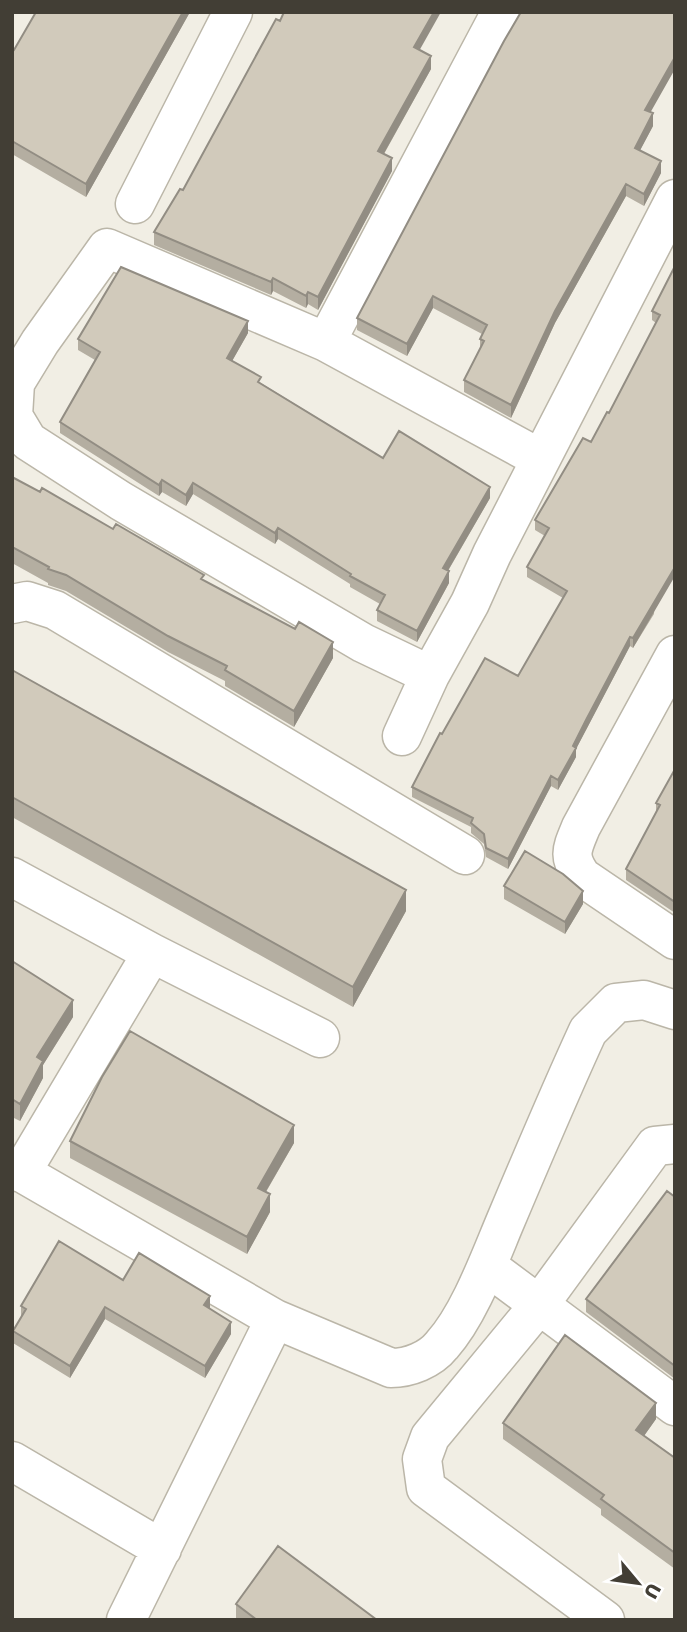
<svg xmlns="http://www.w3.org/2000/svg" width="687" height="1632" font-family="'Golos Text',sans-serif">
<style>
.lines{fill:none;stroke-linecap:round;stroke-linejoin:round}
.street-casing{stroke:#bbb6a8;stroke-width:41}
.street{stroke:#fff;stroke-width:38}
.wall{fill:#b4aea1}
.shaded-wall{fill:#928d83}
.building{fill:#d1cabb;stroke:#928d83;stroke-width:2}
</style>
<rect width="100%" height="100%" fill="#f1eee4"/>
<g class="lines">
<g class="street-casing">
<path id="street" d="M 135,204 L 233,12
M 326,342 L 501,12
M 541,459 L 326,342 L 107,248 L 40,342 L 15,383 L 13,416 L 28,441 L 121,501 L 363,643 L 430,675 L 470,603 L 492,554 L 675,199
M 12,604 L 27,601 L 55,610 L 465,855
M 675,655 L 581,827 C 572,849 567,856 582,877 L 675,940
M 402,736 L 430,675
M 12,877 L 152,953 L 320,1038
M 12,1167 L 275,1319 L 391,1368 C 409,1368 430,1360 442,1345 C 469,1315 489,1260 505,1222 C 532,1158 559,1094 588,1031 L 616,1003 L 644,1000 L 675,1010
M 21,1173 L 152,953
M 487,1266 L 675,1406
M 12,1461 L 162,1549
M 126,1620 L 275,1319
M 605,1620 L 426,1488 L 422,1459 L 430,1437 L 539,1305 L 655,1146 L 675,1144"/>
</g>
<use href="#street" class="street"/>
</g>
<path class="wall" d="M 190,12 L 86,197 L 12,154 L 12,49 L 14,50 Z
M 280,21 L 419,50 L 431,69 L 384,154 L 392,171 L 318,310 L 308,304 L 306,308 L 273,291 L 271,295 L 154,245 L 154,232 L 183,190 Z
M 651,112 L 653,126 L 640,150 L 661,173 L 644,206 L 626,196 L 555,323 L 511,418 L 464,392 L 464,380 L 480,350 L 480,339 L 482,334 L 433,308 L 407,356 L 357,330 L 357,318 Z
M 675,266 L 654,614 L 633,648 L 630,646 L 586,730 L 576,749 L 576,757 L 558,790 L 551,786 L 508,869 L 486,857 L 484,844 L 471,833 L 471,827 L 412,797 L 412,787 L 442,734 L 518,676 L 563,598 L 527,577 L 527,567 L 545,536 L 535,530 L 535,520 L 591,442 L 609,413 L 656,323 L 652,320 L 652,311 Z
M 248,333 L 232,361 L 261,383 L 383,458 L 490,498 L 448,571 L 449,583 L 417,642 L 377,621 L 377,610 L 380,604 L 350,587 L 350,584 L 278,539 L 275,544 L 193,494 L 186,506 L 162,492 L 159,496 L 60,433 L 60,422 L 95,360 L 78,350 L 78,339 Z
M 12,477 L 204,581 L 333,658 L 294,727 L 225,686 L 225,681 L 168,652 L 66,591 L 48,585 L 48,583 L 12,563 Z
M 12,670 L 406,911 L 353,1007 L 12,817 Z
M 675,769 L 675,913 L 626,880 L 626,869 L 656,813 L 656,803 Z
M 504,886 L 583,904 L 565,934 L 504,899 Z
M 12,961 L 73,1017 L 43,1065 L 43,1078 L 20,1121 L 12,1117 Z
M 70,1141 L 294,1143 L 266,1192 L 270,1212 L 247,1254 L 70,1158 Z
M 675,1197 L 675,1379 L 586,1312 L 586,1299 Z
M 21,1306 L 210,1309 L 231,1334 L 205,1378 L 105,1319 L 70,1378 L 13,1343 L 13,1331 L 21,1317 Z
M 656,1419 L 644,1436 L 675,1458 L 675,1569 L 601,1515 L 601,1509 L 503,1439 L 503,1423 Z
M 236,1604 L 377,1620 L 236,1620 Z"/>
<path class="shaded-wall" d="M 183,12 L 190,12 L 86,197 L 86,184 Z
M 434,12 L 441,12 L 414,60 L 414,47 Z
M 431,56 L 431,69 L 378,164 L 378,151 Z
M 675,57 L 675,69 L 645,122 L 645,110 Z
M 653,113 L 653,126 L 635,160 L 635,148 Z
M 392,158 L 392,171 L 318,310 L 318,297 Z
M 661,161 L 661,173 L 644,206 L 644,194 Z
M 626,184 L 626,196 L 555,323 L 511,418 L 511,405 L 555,311 Z
M 273,278 L 273,291 L 271,295 L 271,282 Z
M 308,292 L 308,304 L 306,308 L 306,296 Z
M 433,296 L 433,308 L 407,356 L 407,344 Z
M 248,321 L 248,333 L 227,370 L 227,358 Z
M 162,480 L 162,492 L 159,496 L 159,485 Z
M 193,483 L 193,494 L 186,506 L 186,495 Z
M 490,487 L 490,498 L 443,579 L 443,568 Z
M 278,528 L 278,539 L 275,544 L 275,533 Z
M 675,567 L 675,576 L 633,648 L 633,638 Z
M 449,571 L 449,583 L 417,642 L 417,631 Z
M 630,637 L 630,646 L 586,730 L 576,749 L 576,757 L 558,790 L 558,780 L 573,746 Z
M 333,642 L 333,658 L 294,727 L 294,711 Z
M 551,776 L 551,786 L 508,869 L 508,859 Z
M 406,890 L 406,911 L 353,1007 L 353,987 Z
M 583,891 L 583,904 L 565,934 L 565,922 Z
M 73,1000 L 73,1017 L 43,1065 L 43,1078 L 20,1121 L 20,1104 L 37,1057 Z
M 294,1125 L 294,1143 L 258,1205 L 258,1188 Z
M 270,1194 L 270,1212 L 247,1254 L 247,1237 Z
M 210,1296 L 210,1308 L 204,1317 L 204,1305 Z
M 105,1307 L 105,1319 L 70,1378 L 70,1366 Z
M 231,1322 L 231,1334 L 205,1378 L 205,1366 Z
M 656,1403 L 656,1419 L 636,1447 L 636,1430 Z"/>
<path class="building" d="M 36,12 L 183,12 L 86,184 L 12,141 L 12,49 L 14,50 Z
M 284,12 L 434,12 L 414,47 L 431,56 L 378,151 L 392,158 L 318,297 L 308,292 L 306,296 L 273,278 L 271,282 L 154,232 L 180,189 L 183,190 L 276,19 L 280,21 Z
M 521,12 L 675,12 L 675,57 L 645,110 L 653,113 L 635,148 L 661,161 L 644,194 L 626,184 L 555,311 L 511,405 L 464,380 L 484,341 L 480,339 L 487,325 L 433,296 L 407,344 L 357,318 L 504,41 Z
M 675,266 L 675,567 L 633,638 L 630,637 L 586,720 L 573,746 L 576,748 L 558,780 L 551,776 L 508,859 L 486,848 L 484,834 L 471,823 L 473,818 L 412,787 L 440,733 L 442,734 L 485,658 L 518,676 L 567,591 L 527,567 L 549,528 L 535,520 L 583,438 L 591,442 L 607,412 L 609,413 L 660,315 L 652,311 Z
M 121,267 L 248,321 L 227,358 L 261,377 L 258,382 L 383,458 L 399,431 L 490,487 L 443,568 L 449,571 L 417,631 L 377,610 L 385,595 L 350,576 L 351,574 L 278,528 L 275,533 L 193,483 L 186,495 L 162,480 L 159,485 L 60,422 L 100,352 L 78,339 Z
M 12,477 L 40,492 L 42,488 L 113,529 L 116,524 L 204,575 L 201,579 L 295,629 L 299,622 L 333,642 L 294,711 L 225,670 L 227,666 L 168,636 L 66,575 L 48,569 L 49,567 L 12,547 Z
M 12,670 L 406,890 L 353,987 L 12,797 Z
M 675,769 L 675,902 L 626,869 L 660,805 L 656,803 Z
M 525,851 L 563,874 L 583,891 L 565,922 L 504,886 Z
M 12,961 L 73,1000 L 37,1057 L 43,1061 L 20,1104 L 12,1099 Z
M 130,1031 L 294,1125 L 258,1188 L 270,1194 L 247,1237 L 70,1141 L 102,1077 Z
M 667,1191 L 675,1197 L 675,1366 L 586,1299 Z
M 59,1241 L 123,1280 L 139,1253 L 210,1296 L 204,1305 L 231,1322 L 205,1366 L 105,1307 L 70,1366 L 13,1331 L 26,1309 L 21,1306 Z
M 565,1335 L 656,1403 L 636,1430 L 675,1458 L 675,1553 L 601,1499 L 604,1495 L 503,1423 Z
M 278,1546 L 377,1620 L 257,1620 L 236,1604 Z"/>
<rect width="687" height="1632" fill="none" stroke="#423e35" stroke-width="28"/>
<g transform="translate(638 1583) rotate(119)" stroke="#ffffff" stroke-width="5" paint-order="stroke">
<path d="M0-5L12 26L0 18L-12 26Z" fill="#423e35"/>
<text y="-10" font-size="19" font-weight="bold" text-anchor="middle" fill="#423e35">U</text>
</g>
</svg>
